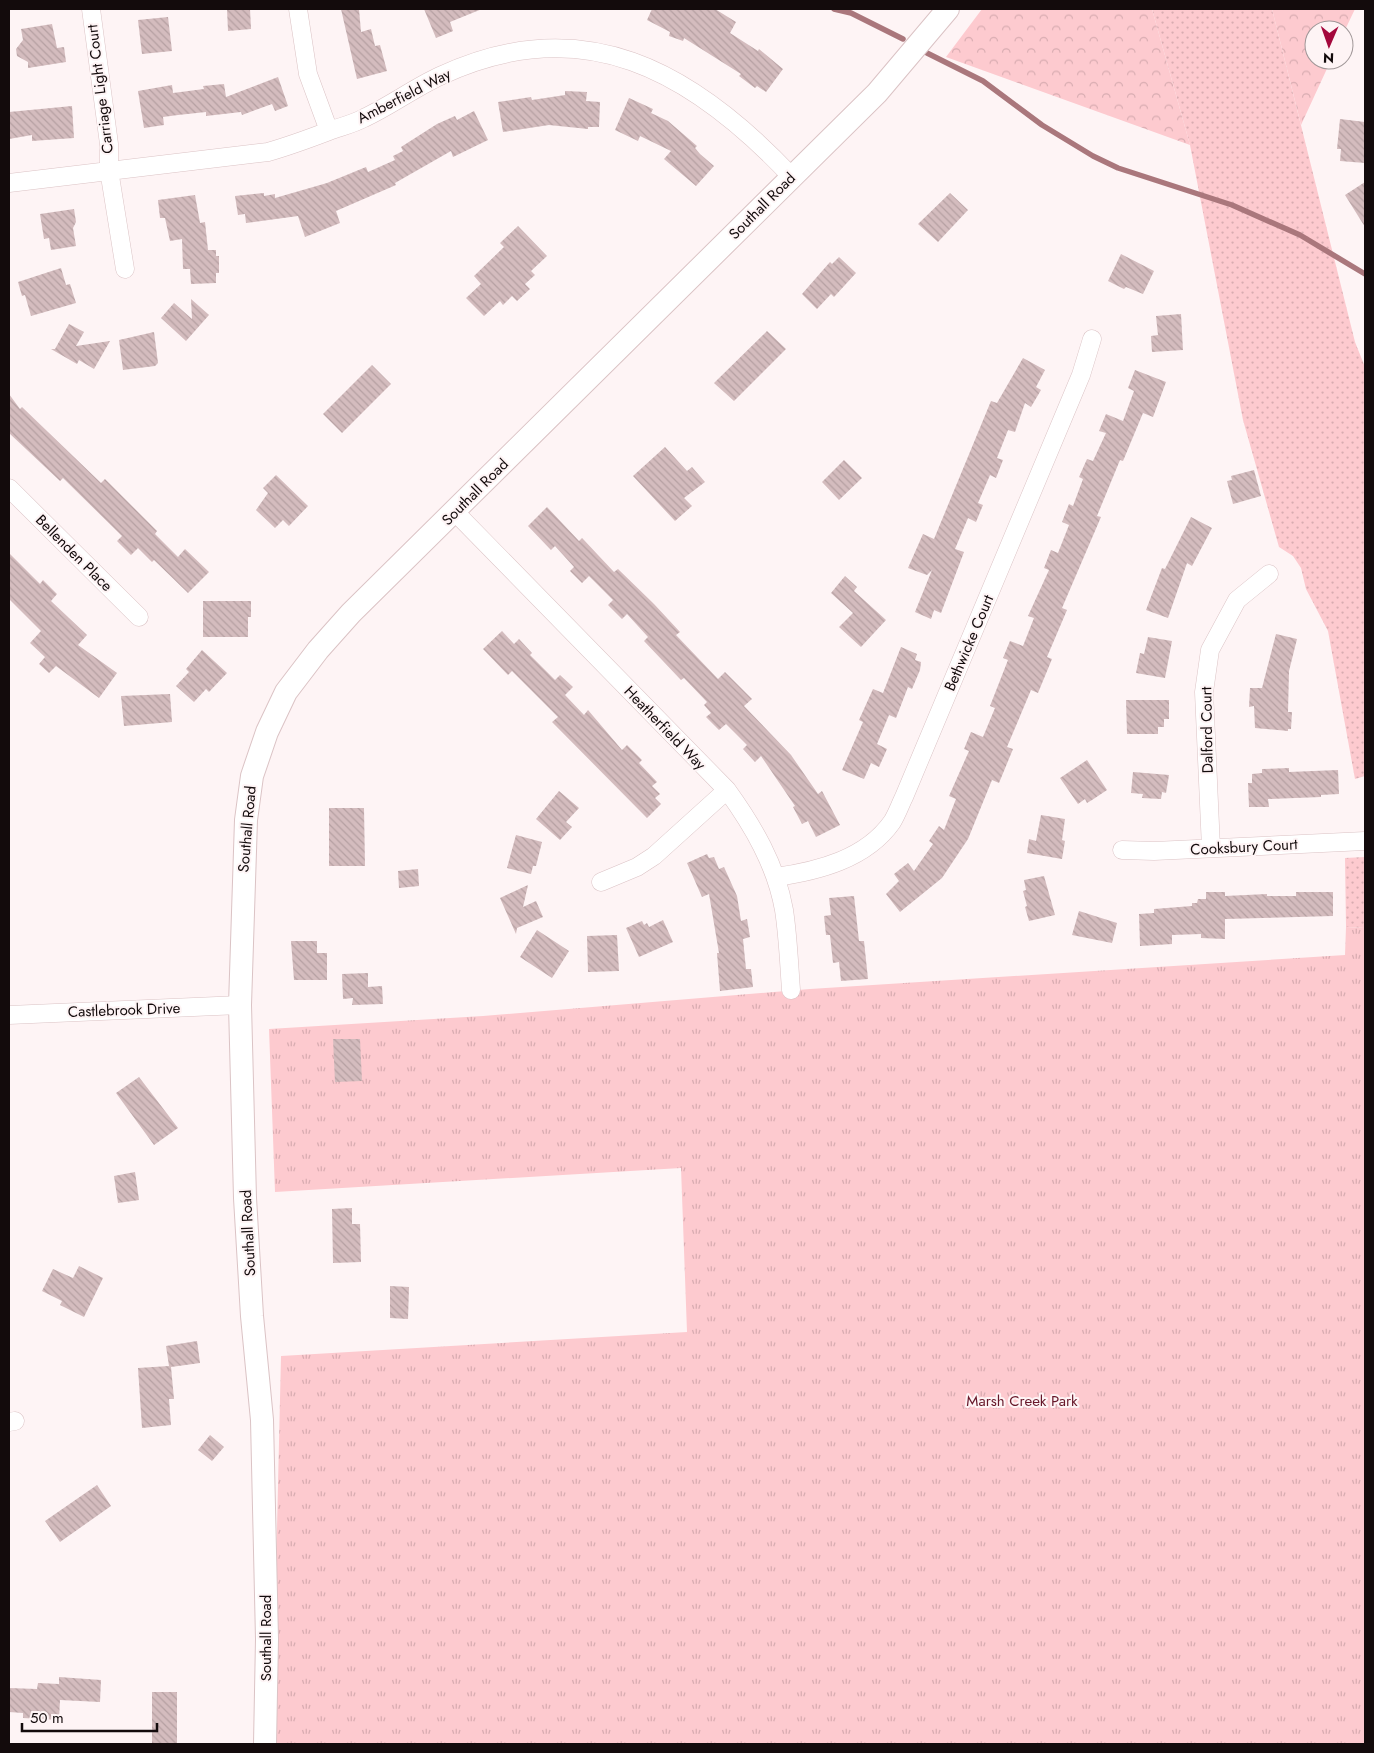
<svg xmlns="http://www.w3.org/2000/svg" width="1374" height="1753" font-family="Jost,sans-serif">
<style>
.grass{fill:url(#grass-dots)}
.forest{fill:url(#forest-crowns)}
.park{fill:url(#park-tufts)}
.lines{fill:none;stroke-linecap:round;stroke-linejoin:round}
.stream{stroke:#aa777c;stroke-width:5.5}
.building{fill:url(#building-back-hatch)}
.minor-casing{stroke:#dbc3c5;stroke-width:19}
.tertiary-casing{stroke:#dbc3c5;stroke-width:24}
.minor{stroke:#fff;stroke-width:18}
.tertiary{stroke:#fff;stroke-width:22}
.labels{text-anchor:middle;stroke-width:4;stroke-linejoin:round;paint-order:stroke}
.street-label{font-size:15px;fill:#130b0c;stroke:#fef4f5}
.park-label{font-size:15px;fill:#671729;stroke:#fef4f5}
</style>
<defs>
<pattern id="grass-dots" width="8" height="8" patternUnits="userSpaceOnUse" patternTransform="scale(1.25)"><rect width="8" height="8" fill="#fdcacf"/><path d="M2 2h.1M6 6h.1" fill="none" stroke="#d8acb1" stroke-width="1.8" stroke-linecap="round"/></pattern>
<pattern id="forest-crowns" width="20" height="18" patternUnits="userSpaceOnUse" patternTransform="scale(1.25)"><rect width="20" height="18" fill="#fdcacf"/><path d="M2 6a3 3 0 1 1 6 0M12 15a3 3 0 1 1 6 0" fill="none" stroke="#d8acb1"/></pattern>
<pattern id="park-tufts" width="24" height="20" patternUnits="userSpaceOnUse" patternTransform="scale(1.25)"><rect width="24" height="20" fill="#fdcacf"/><path d="M3 7l-1-3M5 7V3M7 7l1-3M15 17l-1-3M17 17v-4M19 17l1-3" fill="none" stroke="#d8acb1"/></pattern>
<pattern id="building-back-hatch" width="6" height="6" patternUnits="userSpaceOnUse" patternTransform="scale(1.25)"><rect width="6" height="6" fill="#d4bcbe"/><path d="M-1 5l2 2M0 0l6 6M5-1l2 2" fill="none" stroke="#b5a0a2"/></pattern>
</defs>
<rect width="100%" height="100%" fill="#fef4f5"/>
<path class="grass" d="M 1152,9 L 1272,9 L 1355,342 L 1365,367 L 1365,776 L 1355,779 L 1328,631 L 1306,589 L 1301,568 L 1293,556 L 1279,547 L 1243,420 L 1190,145 Z
M 1365,857 L 1365,928 L 1346,927 L 1345,858 Z"/>
<path class="forest" d="M 982,9 L 1152,9 L 1190,145 L 946,57 Z
M 1272,9 L 1355,9 L 1344,32 L 1344,30 L 1314,30 L 1314,60 L 1331,60 L 1301,125 Z"/>
<path class="park" d="M 1346,927 L 1365,928 L 1365,1744 L 272,1744 L 281,1356 L 687,1332 L 681,1168 L 275,1192 L 269,1029 L 483,1016 L 810,989 L 1345,955 Z"/>
<g class="lines">
<path class="stream" d="M 834,9 L 851,13 L 903,39
M 927,53 L 983,81 L 1042,125 L 1093,156 L 1118,168 L 1232,205 L 1300,235 L 1365,274"/>
</g>
<path class="building" d="M 227,9 L 250,9 L 251,29 L 228,31 Z
M 341,9 L 359,9 L 361,32 L 371,29 L 375,46 L 380,45 L 387,71 L 357,79 Z
M 424,9 L 482,9 L 450,22 L 453,31 L 436,38 Z
M 652,9 L 715,9 L 736,22 L 730,33 L 758,51 L 759,49 L 783,69 L 766,92 L 757,86 L 755,88 L 739,76 L 741,74 L 684,38 L 683,41 L 669,36 L 670,32 L 647,20 Z
M 168,17 L 172,51 L 142,54 L 138,20 Z
M 52,24 L 57,48 L 64,47 L 66,62 L 28,68 L 28,62 L 17,56 L 16,49 L 23,40 L 21,29 Z
M 278,77 L 288,106 L 275,111 L 272,104 L 242,115 L 241,112 L 206,116 L 206,112 L 178,115 L 163,117 L 164,125 L 144,128 L 138,91 L 172,85 L 173,93 L 204,89 L 203,86 L 224,84 L 226,97 Z
M 565,91 L 587,92 L 586,101 L 600,102 L 599,127 L 588,127 L 588,129 L 549,125 L 503,132 L 498,102 L 531,97 L 532,100 L 565,95 Z
M 629,98 L 653,109 L 651,113 L 668,121 L 697,146 L 695,148 L 700,154 L 714,166 L 696,186 L 664,159 L 671,151 L 640,136 L 638,141 L 615,130 Z
M 72,106 L 74,138 L 32,141 L 32,135 L 9,139 L 9,112 Z
M 474,111 L 488,140 L 453,157 L 451,151 L 395,183 L 396,185 L 336,211 L 340,223 L 305,237 L 298,216 L 246,223 L 245,214 L 238,215 L 235,196 L 264,193 L 264,196 L 275,194 L 275,198 L 327,183 L 366,167 L 368,172 L 395,160 L 393,156 L 403,151 L 401,147 L 437,124 L 455,116 L 457,120 Z
M 1340,119 L 1365,122 L 1365,163 L 1340,161 L 1341,149 L 1337,149 Z
M 1365,182 L 1365,227 L 1345,195 Z
M 950,193 L 968,210 L 938,242 L 918,224 Z
M 195,195 L 200,223 L 205,222 L 208,250 L 216,250 L 216,256 L 219,256 L 219,273 L 216,273 L 216,283 L 191,284 L 190,269 L 183,269 L 182,239 L 170,241 L 165,218 L 160,218 L 158,200 Z
M 74,209 L 76,222 L 73,228 L 76,246 L 51,250 L 49,238 L 44,239 L 40,214 Z
M 518,226 L 547,256 L 531,271 L 535,275 L 525,284 L 530,289 L 517,301 L 512,296 L 503,305 L 500,301 L 484,316 L 466,298 L 481,284 L 474,276 L 504,247 L 500,243 Z
M 1121,254 L 1154,271 L 1143,294 L 1126,287 L 1124,289 L 1108,281 Z
M 839,257 L 856,273 L 834,297 L 831,294 L 817,309 L 802,294 L 830,262 L 832,264 Z
M 61,268 L 66,285 L 70,284 L 76,303 L 31,316 L 25,295 L 22,296 L 18,282 Z
M 191,299 L 209,315 L 186,341 L 161,318 L 174,303 L 192,319 Z
M 1181,314 L 1183,350 L 1152,352 L 1151,336 L 1158,335 L 1156,316 Z
M 69,324 L 84,332 L 76,346 L 110,341 L 94,369 L 79,360 L 77,364 L 51,349 L 55,349 Z
M 767,331 L 786,349 L 734,401 L 714,383 Z
M 154,332 L 158,363 L 155,366 L 123,370 L 119,340 Z
M 1023,358 L 1045,370 L 1036,387 L 1041,390 L 1031,407 L 1025,403 L 1015,432 L 1008,430 L 997,458 L 1003,460 L 996,478 L 990,475 L 978,503 L 983,505 L 976,522 L 968,518 L 955,549 L 964,552 L 941,613 L 934,610 L 931,619 L 915,612 L 932,570 L 927,575 L 908,568 L 923,534 L 934,539 L 991,401 L 997,403 Z
M 372,365 L 391,384 L 342,433 L 323,414 Z
M 1135,370 L 1166,382 L 1153,417 L 1143,413 L 1123,461 L 1120,460 L 1097,516 L 1101,517 L 1062,608 L 1067,610 L 1047,657 L 1052,659 L 1038,693 L 1031,690 L 1007,747 L 1013,749 L 999,783 L 992,780 L 968,839 L 942,878 L 900,912 L 886,894 L 899,881 L 894,874 L 908,863 L 914,871 L 933,844 L 929,841 L 939,826 L 944,830 L 956,799 L 949,796 L 969,751 L 964,749 L 971,732 L 983,737 L 995,708 L 990,706 L 1008,660 L 1003,658 L 1010,641 L 1023,646 L 1034,618 L 1028,616 L 1049,570 L 1044,568 L 1051,550 L 1058,553 L 1069,525 L 1062,522 L 1069,504 L 1073,506 L 1083,479 L 1079,477 L 1087,459 L 1093,461 L 1106,433 L 1099,431 L 1106,414 L 1123,421 L 1134,391 L 1128,388 Z
M 9,394 L 20,409 L 22,407 L 101,483 L 105,479 L 157,531 L 155,534 L 178,557 L 185,549 L 209,572 L 188,593 L 154,560 L 152,562 L 138,548 L 131,555 L 117,541 L 122,536 L 63,478 L 60,481 L 9,433 Z
M 665,447 L 687,471 L 692,467 L 705,482 L 684,498 L 692,506 L 675,521 L 633,476 Z
M 844,460 L 862,478 L 839,500 L 822,482 Z
M 1254,470 L 1261,496 L 1233,504 L 1227,481 L 1232,480 L 1231,476 Z
M 276,475 L 308,506 L 289,526 L 283,520 L 275,528 L 256,510 L 268,493 L 263,488 Z
M 547,507 L 579,541 L 582,538 L 614,572 L 618,569 L 654,604 L 680,632 L 676,635 L 718,679 L 725,672 L 752,699 L 744,706 L 791,755 L 818,794 L 822,791 L 840,825 L 816,837 L 808,821 L 802,824 L 793,807 L 795,806 L 761,756 L 755,762 L 743,749 L 747,745 L 726,724 L 719,730 L 706,717 L 711,713 L 704,705 L 707,702 L 684,678 L 681,680 L 644,641 L 648,637 L 627,614 L 622,619 L 608,605 L 613,600 L 589,576 L 582,583 L 570,571 L 574,567 L 555,546 L 551,550 L 528,526 Z
M 1191,517 L 1212,528 L 1192,566 L 1187,563 L 1168,618 L 1146,610 L 1162,568 L 1165,569 Z
M 9,553 L 40,584 L 43,580 L 57,594 L 51,601 L 87,635 L 78,645 L 117,673 L 99,698 L 56,666 L 49,673 L 39,664 L 45,657 L 30,643 L 41,631 L 9,599 Z
M 845,576 L 857,587 L 854,591 L 886,620 L 861,647 L 839,627 L 853,613 L 831,593 Z
M 203,601 L 251,601 L 251,617 L 248,617 L 248,637 L 203,637 Z
M 502,631 L 514,644 L 519,639 L 532,653 L 530,655 L 555,680 L 560,675 L 573,687 L 565,695 L 584,715 L 588,710 L 622,750 L 627,745 L 642,760 L 639,763 L 657,782 L 652,786 L 660,794 L 655,798 L 661,804 L 647,818 L 552,722 L 558,717 L 512,671 L 508,675 L 483,649 Z
M 1276,634 L 1297,639 L 1289,671 L 1288,712 L 1292,712 L 1291,729 L 1288,729 L 1288,731 L 1255,728 L 1254,706 L 1249,707 L 1250,688 L 1262,688 Z
M 1148,637 L 1172,641 L 1165,678 L 1136,673 L 1140,653 L 1144,654 Z
M 901,647 L 917,654 L 915,660 L 921,662 L 920,670 L 912,689 L 908,687 L 896,718 L 889,715 L 877,744 L 887,749 L 879,767 L 871,763 L 864,779 L 842,770 L 863,722 L 859,720 L 873,689 L 883,693 Z
M 202,650 L 227,673 L 209,692 L 206,689 L 194,702 L 176,686 L 189,672 L 186,669 Z
M 170,694 L 172,722 L 124,726 L 121,696 Z
M 1126,700 L 1169,700 L 1169,719 L 1164,719 L 1164,727 L 1158,727 L 1158,734 L 1127,734 Z
M 1087,760 L 1107,790 L 1092,800 L 1087,803 L 1085,799 L 1078,804 L 1060,778 Z
M 1289,768 L 1289,772 L 1338,770 L 1339,794 L 1321,795 L 1321,797 L 1268,799 L 1269,807 L 1249,807 L 1248,783 L 1252,783 L 1252,774 L 1262,773 L 1262,769 Z
M 1133,772 L 1169,775 L 1166,793 L 1162,792 L 1161,799 L 1142,798 L 1143,794 L 1131,793 Z
M 559,791 L 579,808 L 566,822 L 572,827 L 560,840 L 536,819 Z
M 329,808 L 364,808 L 365,866 L 329,866 Z
M 1041,815 L 1065,819 L 1062,840 L 1065,841 L 1062,859 L 1027,853 L 1029,839 L 1036,841 Z
M 516,835 L 542,842 L 536,866 L 533,866 L 531,874 L 507,868 Z
M 707,854 L 709,858 L 714,857 L 719,869 L 724,867 L 737,896 L 741,921 L 747,919 L 750,937 L 743,939 L 746,969 L 751,969 L 753,987 L 720,991 L 717,953 L 719,953 L 709,894 L 702,897 L 687,863 Z
M 418,869 L 419,886 L 399,888 L 398,871 Z
M 1044,876 L 1055,915 L 1029,921 L 1025,907 L 1027,906 L 1023,891 L 1026,890 L 1024,880 Z
M 528,885 L 523,907 L 536,901 L 543,917 L 517,928 L 516,934 L 500,898 Z
M 1206,892 L 1225,892 L 1225,896 L 1267,894 L 1267,896 L 1296,896 L 1296,892 L 1333,892 L 1333,916 L 1225,919 L 1225,939 L 1201,938 L 1201,934 L 1172,935 L 1172,944 L 1140,946 L 1139,914 L 1154,913 L 1154,909 L 1192,906 L 1192,903 L 1197,903 L 1198,899 L 1206,899 Z
M 854,896 L 859,941 L 864,941 L 868,979 L 841,981 L 839,962 L 833,963 L 830,935 L 826,935 L 824,916 L 831,915 L 829,898 Z
M 1079,911 L 1117,923 L 1112,943 L 1072,935 Z
M 663,920 L 673,942 L 639,957 L 626,928 L 642,921 L 644,925 L 647,923 L 649,927 Z
M 537,930 L 569,951 L 552,978 L 520,957 Z
M 617,935 L 619,971 L 588,972 L 587,936 Z
M 291,941 L 317,941 L 317,953 L 327,953 L 327,980 L 294,980 Z
M 368,973 L 368,987 L 382,986 L 383,1004 L 352,1005 L 353,998 L 343,999 L 342,974 Z
M 333,1039 L 360,1039 L 362,1081 L 335,1082 Z
M 139,1077 L 178,1128 L 154,1145 L 116,1093 Z
M 135,1172 L 139,1200 L 118,1203 L 114,1176 Z
M 352,1208 L 352,1224 L 360,1224 L 361,1262 L 333,1263 L 332,1209 Z
M 79,1266 L 103,1278 L 84,1317 L 60,1305 L 62,1301 L 42,1291 L 53,1269 L 73,1278 Z
M 390,1286 L 409,1287 L 408,1319 L 390,1318 Z
M 197,1341 L 200,1363 L 171,1367 L 174,1399 L 169,1399 L 171,1425 L 142,1428 L 138,1368 L 169,1366 L 166,1346 Z
M 210,1435 L 224,1447 L 212,1461 L 198,1450 Z
M 97,1485 L 111,1506 L 60,1542 L 45,1521 Z
M 59,1677 L 101,1680 L 100,1702 L 60,1700 L 59,1720 L 23,1718 L 23,1713 L 9,1712 L 9,1688 L 37,1689 L 38,1683 L 59,1684 Z
M 152,1692 L 177,1692 L 177,1744 L 152,1744 Z"/>
<g class="lines">
<g class="minor-casing">
<path id="minor" d="M 91,9 L 109,144 L 109,170 L 125,269
M 298,9 L 308,74 L 329,131
M 9,183 L 268,152 C 289,146 308,139 329,131 C 340,127 353,124 364,118 C 390,106 414,88 440,76 C 583,9 692,71 791,176
M 9,488 L 139,617
M 455,512 L 727,790 C 753,826 776,865 784,910 C 788,936 789,963 791,990
M 1211,848 L 1204,692 L 1210,650 L 1237,600 L 1269,574
M 1122,850 L 1154,851 L 1365,841
M 776,877 C 818,871 866,859 892,822 C 897,814 900,805 904,797 L 1081,375 L 1092,339
M 601,882 L 637,867 L 654,856 L 727,790
M 9,1015 L 240,1005
M 9,1422 L 15,1421"/>
</g>
<g class="tertiary-casing">
<path id="tertiary" d="M 265,1744 L 267,1639 L 262,1420 L 252,1316 L 245,1198 L 240,1005 L 246,820 L 252,776 L 267,732 L 286,692 L 318,650 L 351,613 L 877,93 L 948,9"/>
</g>
<use href="#minor" class="minor"/>
<use href="#tertiary" class="tertiary"/>
</g>
<g class="labels">
<g class="street-label">
<text transform="translate(100 89) rotate(-97)" y="5">Carriage Light Court</text>
<text transform="translate(404 96) rotate(-27)" y="5">Amberfield Way</text>
<text transform="translate(762 206) rotate(-45)" y="5">Southall Road</text>
<text transform="translate(475 492) rotate(-45)" y="5">Southall Road</text>
<text transform="translate(74 553) rotate(45)" y="5">Bellenden Place</text>
<text transform="translate(969 643) rotate(-67)" y="5">Bethwicke Court</text>
<text transform="translate(665 728) rotate(46)" y="5">Heatherfield Way</text>
<text transform="translate(1207 730) rotate(-91)" y="5">Dalford Court</text>
<text transform="translate(247 829) rotate(-85)" y="5">Southall Road</text>
<text transform="translate(1244 847) rotate(-3)" y="5">Cooksbury Court</text>
<text transform="translate(124 1010) rotate(-2)" y="5">Castlebrook Drive</text>
<text transform="translate(248 1233) rotate(-93)" y="5">Southall Road</text>
<text transform="translate(266 1638) rotate(-90)" y="5">Southall Road</text>
</g>
<g class="park-label">
<text x="1022" y="1406">Marsh Creek Park</text>
</g>
</g>
<rect width="1374" height="1753" fill="none" stroke="#130b0c" stroke-width="20"/>
<g transform="translate(1329 45) rotate(182)"><circle r="24" fill="#fef4f5" stroke="#a09798"/>
<path d="M0-4L9 19L0 12L-9 19Z" fill="#a4083c"/>
<text y="-8" font-size="14" font-weight="bold" text-anchor="middle" fill="#130b0c">N</text>
</g>
<path d="M22 1723v8h135v-8" fill="none" stroke="#130b0c" stroke-width="2.5"/>
<text x="30" y="1723" font-size="15" fill="#130b0c" stroke="#fef4f5" stroke-width="4" paint-order="stroke">50 m</text>
</svg>
